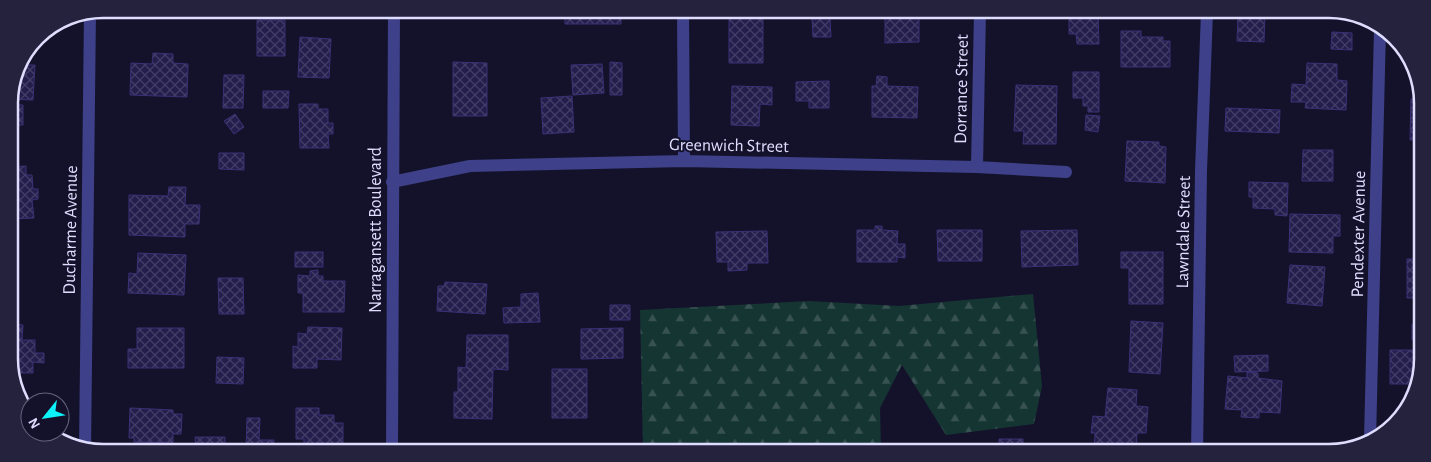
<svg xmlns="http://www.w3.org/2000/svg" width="1431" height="462" font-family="'Alegreya Sans',sans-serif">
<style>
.forest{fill:url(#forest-firs)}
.building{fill:url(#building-cross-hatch);stroke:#3a3177}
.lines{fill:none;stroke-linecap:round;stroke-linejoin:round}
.street{stroke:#3e4189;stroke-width:12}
.labels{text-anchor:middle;stroke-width:4;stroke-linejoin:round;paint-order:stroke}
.street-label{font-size:18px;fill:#deddfe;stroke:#14122b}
.rim{fill:none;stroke:#deddfe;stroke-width:2.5}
</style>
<defs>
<pattern id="forest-firs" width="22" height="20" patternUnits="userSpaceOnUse" patternTransform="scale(1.25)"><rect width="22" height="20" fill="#153532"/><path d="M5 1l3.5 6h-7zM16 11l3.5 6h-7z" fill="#375251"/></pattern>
<pattern id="building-cross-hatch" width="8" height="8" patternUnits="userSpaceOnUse" patternTransform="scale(1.25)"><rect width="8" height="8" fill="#241e4c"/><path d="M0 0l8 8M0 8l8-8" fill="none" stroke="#433e67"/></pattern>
</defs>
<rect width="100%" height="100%" fill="#14122b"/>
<path class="forest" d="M 1033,294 L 1042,386 L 1034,424 L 946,435 L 902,365 L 880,408 L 881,452 L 643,451 L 640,310 L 809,301 L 899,306 Z"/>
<path class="building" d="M 250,9 L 273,9 L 272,17 L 249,15 Z
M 552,10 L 621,10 L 621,24 L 565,24 L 565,12 L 552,12 Z
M 729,10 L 763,10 L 763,63 L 729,63 Z
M 813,11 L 830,11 L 831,13 L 814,15 Z
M 885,11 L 919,11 L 919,42 L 885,43 Z
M 1069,11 L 1098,11 L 1099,44 L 1077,44 L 1076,34 L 1069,34 Z
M 1229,12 L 1265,12 L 1264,42 L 1237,41 L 1238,15 L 1229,15 Z
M 830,18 L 831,37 L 813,37 L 812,19 Z
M 257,20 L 285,20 L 285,56 L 257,56 Z
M 1121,31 L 1141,31 L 1141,37 L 1163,37 L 1163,41 L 1170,41 L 1170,67 L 1121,67 Z
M 1332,32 L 1352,33 L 1352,50 L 1331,49 Z
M 300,37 L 331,39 L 329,78 L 298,77 Z
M 153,53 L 173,54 L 173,63 L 188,64 L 187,97 L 130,95 L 131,63 L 152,64 Z
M 453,62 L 487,63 L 487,116 L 453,116 Z
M 610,62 L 622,63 L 622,95 L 610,95 Z
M 1307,63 L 1337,64 L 1337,80 L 1347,81 L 1346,110 L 1305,108 L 1306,102 L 1291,102 L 1292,84 L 1306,85 Z
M 602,64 L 604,93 L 573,95 L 571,65 Z
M 24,65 L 35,65 L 33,100 L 9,99 Z
M 1073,72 L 1099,72 L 1099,112 L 1088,112 L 1088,106 L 1083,106 L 1083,98 L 1073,98 Z
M 224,75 L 244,75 L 243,108 L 223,108 Z
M 877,76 L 887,77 L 887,86 L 918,87 L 917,118 L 872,117 L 872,86 L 876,86 Z
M 829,81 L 829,108 L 809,108 L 809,101 L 796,101 L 796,82 Z
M 1016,85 L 1057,86 L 1056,144 L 1023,144 L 1024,131 L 1014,131 Z
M 732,86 L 772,87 L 772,105 L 760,104 L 759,126 L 731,125 Z
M 263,91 L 289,91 L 288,108 L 263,108 Z
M 572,96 L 574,132 L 543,134 L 541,98 Z
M 1411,99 L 1420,99 L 1420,140 L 1410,140 Z
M 9,101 L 14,101 L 14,105 L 23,105 L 23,125 L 9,125 Z
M 299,104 L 318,104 L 318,109 L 328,109 L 328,123 L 333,123 L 333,134 L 328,134 L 329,148 L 300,148 Z
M 1226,108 L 1280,110 L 1279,133 L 1225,131 Z
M 235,114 L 244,127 L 234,134 L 224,121 Z
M 1086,115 L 1100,116 L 1098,132 L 1085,130 Z
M 1127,141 L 1159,142 L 1159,146 L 1166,147 L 1165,183 L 1125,181 Z
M 1415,148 L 1420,148 L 1420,171 L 1415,171 Z
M 1303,150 L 1333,150 L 1333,181 L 1302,181 Z
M 219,153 L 244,153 L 244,170 L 219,169 Z
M 26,166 L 26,175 L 32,175 L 33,189 L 38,189 L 38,199 L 32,200 L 34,218 L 10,219 L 11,167 Z
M 1249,182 L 1288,183 L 1287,216 L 1275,215 L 1275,209 L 1253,208 L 1253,197 L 1249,197 Z
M 169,187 L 186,187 L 185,205 L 200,205 L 199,224 L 185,224 L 185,237 L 129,235 L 129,195 L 168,196 Z
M 1290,214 L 1340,215 L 1340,236 L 1333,236 L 1333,253 L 1289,252 Z
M 875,226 L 882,226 L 882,230 L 898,231 L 897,244 L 905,244 L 905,258 L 897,257 L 897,262 L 857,262 L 857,230 L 875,230 Z
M 937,230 L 982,230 L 982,261 L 938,261 Z
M 1077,230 L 1078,265 L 1022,267 L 1021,231 Z
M 767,231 L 768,263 L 747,263 L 747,270 L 728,271 L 728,262 L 717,262 L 716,232 Z
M 295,252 L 323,252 L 323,267 L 295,267 Z
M 1121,252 L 1163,252 L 1163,304 L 1129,304 L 1129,268 L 1121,268 Z
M 138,253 L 186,255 L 184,295 L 128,293 L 129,273 L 137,274 Z
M 1407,259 L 1420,259 L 1419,298 L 1407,298 Z
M 1290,265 L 1325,267 L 1322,306 L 1287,303 Z
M 318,270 L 318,276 L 323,276 L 323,281 L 345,281 L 344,312 L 303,312 L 303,293 L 298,293 L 298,275 L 310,276 L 310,271 Z
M 218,278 L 243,278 L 244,314 L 219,314 Z
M 445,282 L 487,284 L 485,314 L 437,311 L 438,286 L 444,286 Z
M 538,293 L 540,322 L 504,323 L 503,308 L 521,307 L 521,294 Z
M 610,305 L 630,305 L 630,320 L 610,320 Z
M 1131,321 L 1163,323 L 1160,374 L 1129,372 Z
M 10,324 L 23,325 L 22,340 L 35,340 L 35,353 L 44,353 L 44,363 L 33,362 L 33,373 L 10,373 Z
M 1412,324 L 1419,325 L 1419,341 L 1412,340 Z
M 308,327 L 342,328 L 341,360 L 317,359 L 317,368 L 293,368 L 293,346 L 298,347 L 298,333 L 307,334 Z
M 137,328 L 184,328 L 184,368 L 128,368 L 128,349 L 137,349 Z
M 623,328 L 623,358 L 581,359 L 581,329 Z
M 467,335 L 508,335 L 508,370 L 493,369 L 492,419 L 454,418 L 454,392 L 458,392 L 458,367 L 466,368 Z
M 1390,350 L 1419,350 L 1419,384 L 1390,384 Z
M 1268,355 L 1268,371 L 1235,372 L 1234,356 Z
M 217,357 L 244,358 L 243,384 L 216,383 Z
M 552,369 L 587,369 L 587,418 L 552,418 Z
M 1247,372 L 1258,373 L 1258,378 L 1282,381 L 1280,413 L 1259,412 L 1259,418 L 1241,417 L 1242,410 L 1225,409 L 1228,376 L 1247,378 Z
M 1108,388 L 1137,390 L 1136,406 L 1148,407 L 1146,433 L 1137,433 L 1136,453 L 1094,452 L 1095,433 L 1091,433 L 1093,416 L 1105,417 Z
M 130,408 L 173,410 L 173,414 L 182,414 L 181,434 L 173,434 L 173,443 L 134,442 L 134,438 L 129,438 Z
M 296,408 L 319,408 L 319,415 L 334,415 L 334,423 L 343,423 L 343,444 L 334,444 L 334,447 L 304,448 L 304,439 L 296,439 Z
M 247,418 L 260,418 L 259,440 L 274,440 L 273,450 L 246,450 Z
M 195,437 L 225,437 L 225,450 L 196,450 Z
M 999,439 L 1023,439 L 1023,452 L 999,452 Z"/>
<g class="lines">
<path class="street" d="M 683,10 L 684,161
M 977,167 L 980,11
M 392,182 L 470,166 L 684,161 L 977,167 L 1066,172
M 1370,440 L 1380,29
M 85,450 L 90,11
M 392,451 L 394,10
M 1197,453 L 1201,171 L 1207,12"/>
</g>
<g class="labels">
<g class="street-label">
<text transform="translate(961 89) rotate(-89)" y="6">Dorrance Street</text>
<text transform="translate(729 145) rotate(1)" y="6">Greenwich Street</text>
<text transform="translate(70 230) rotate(-89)" y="6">Ducharme Avenue</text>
<text transform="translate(375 230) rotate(-90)" y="6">Narragansett Boulevard</text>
<text transform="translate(1183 232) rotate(-89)" y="6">Lawndale Street</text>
<text transform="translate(1358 234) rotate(-89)" y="6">Pendexter Avenue</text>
</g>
</g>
<path d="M0 0H1431V462H0ZM103 18H1329A85 85 0 0 1 1414 103V359A85 85 0 0 1 1329 444H103A85 85 0 0 1 18 359V103A85 85 0 0 1 103 18Z" fill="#24223c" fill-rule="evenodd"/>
<path class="rim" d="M103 18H1329A85 85 0 0 1 1414 103V359A85 85 0 0 1 1329 444H103A85 85 0 0 1 18 359V103A85 85 0 0 1 103 18Z"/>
<g transform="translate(45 417) rotate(240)"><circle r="24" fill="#14122b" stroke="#65637f"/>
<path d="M0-4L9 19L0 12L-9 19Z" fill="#0df3fa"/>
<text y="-8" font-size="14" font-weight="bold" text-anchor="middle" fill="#deddfe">N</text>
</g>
</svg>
